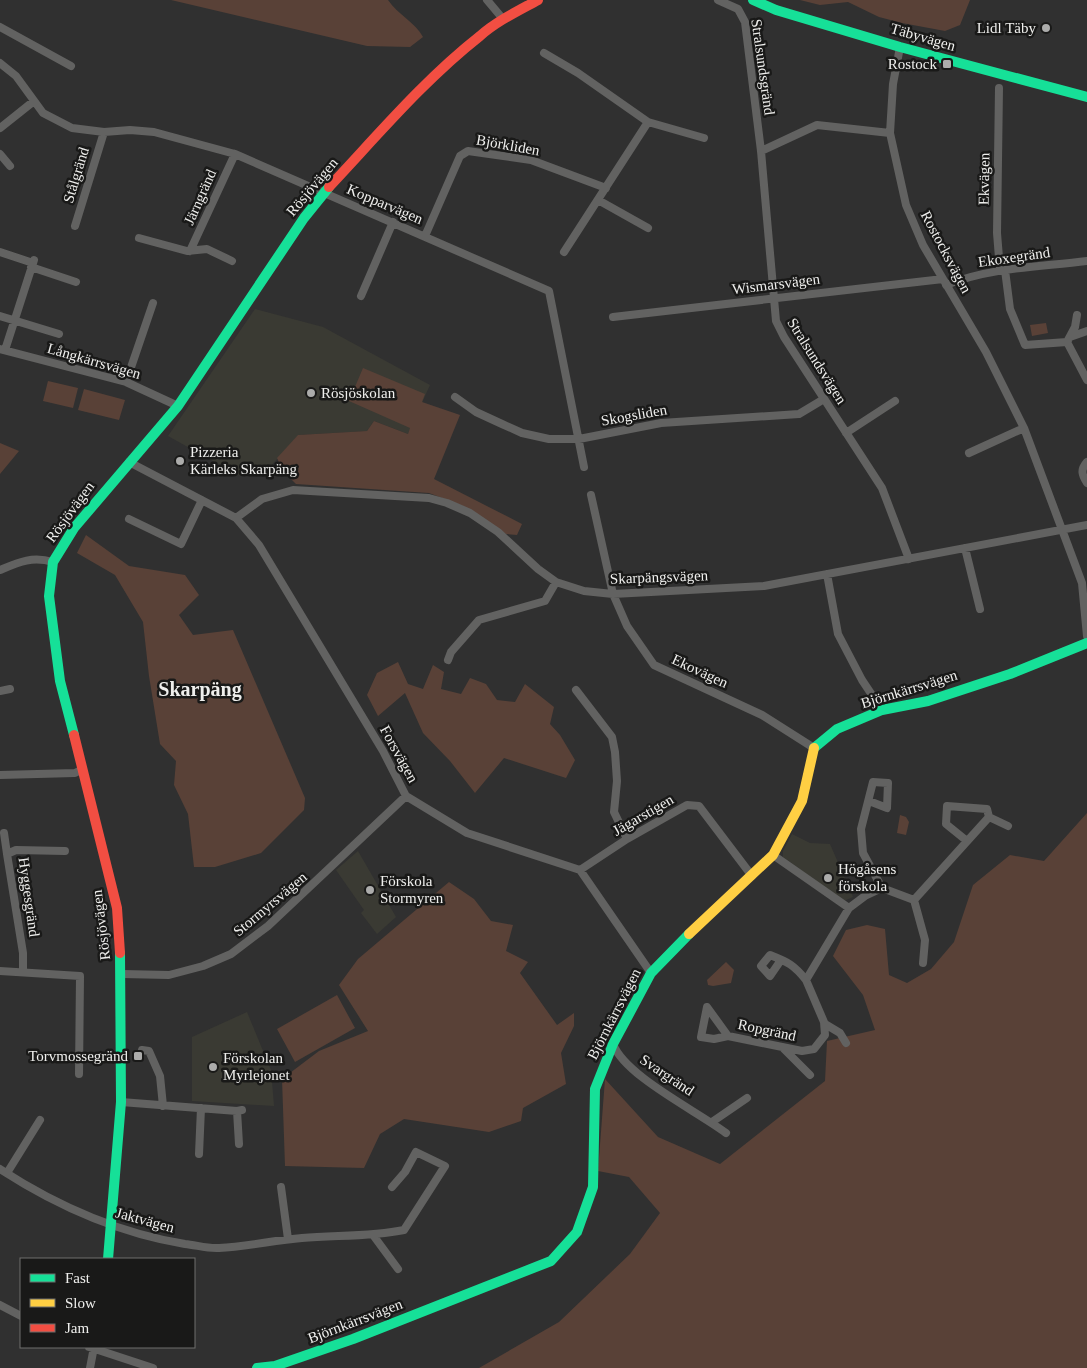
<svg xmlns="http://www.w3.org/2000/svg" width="1087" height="1368" font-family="'Times New Roman',serif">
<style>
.built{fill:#3a3a33}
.green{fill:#594137}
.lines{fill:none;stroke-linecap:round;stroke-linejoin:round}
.street{stroke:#626261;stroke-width:8}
.fast{stroke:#16e098;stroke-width:10}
.slow{stroke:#ffcf43;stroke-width:10}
.jam{stroke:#f24e42;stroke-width:10}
.poi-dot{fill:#acacab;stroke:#191918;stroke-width:2}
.labels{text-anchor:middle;stroke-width:5;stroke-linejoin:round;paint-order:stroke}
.poi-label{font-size:15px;fill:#efefed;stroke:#191918;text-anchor:start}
.street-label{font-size:15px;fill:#efefed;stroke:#191918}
.district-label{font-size:20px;font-weight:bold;fill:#efefed;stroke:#191918}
</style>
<rect width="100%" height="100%" fill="#303030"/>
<path class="built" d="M 255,309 L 323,327 L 430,385 L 408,434 L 374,421 L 367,431 L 299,435 L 268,469 L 240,476 L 168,436 Z
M 792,834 L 810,843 L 830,844 L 853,897 L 844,901 L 783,857 L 783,851 Z
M 358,851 L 396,917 L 377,934 L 361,913 L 364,910 L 336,870 Z
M 247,1012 L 271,1070 L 274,1106 L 192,1101 L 192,1037 Z"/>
<path class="green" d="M 171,0 L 388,0 C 398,15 415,22 423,37 L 410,47 L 367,46 Z
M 800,0 L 970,0 L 960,25 L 945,31 L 902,23 L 879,17 L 848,2 L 820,5 Z
M 1046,323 L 1048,333 L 1032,336 L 1030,325 Z
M 363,368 L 425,394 L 422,402 L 460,415 L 434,479 L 522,524 L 517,535 L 506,534 L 463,506 L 429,493 L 296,484 L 283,471 L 277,458 L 298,435 L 367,431 L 374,421 L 408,434 L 410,428 L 349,401 Z
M 48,381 L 78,388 L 73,408 L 43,401 Z
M 84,389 L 125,400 L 119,420 L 78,410 Z
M 0,443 L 19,451 L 0,474 Z
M 86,535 L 129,566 L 185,575 L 199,595 L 179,615 L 193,635 L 233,630 L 305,798 L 304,810 L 261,853 L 215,867 L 194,867 L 188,814 L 174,785 L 176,761 L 160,744 L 149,676 L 143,622 L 115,575 L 77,553 Z
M 398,662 L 408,684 L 423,689 L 433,665 L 444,672 L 441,689 L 461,694 L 470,678 L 486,684 L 497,700 L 515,702 L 525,684 L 554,707 L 550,724 L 560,735 L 575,760 L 566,778 L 504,758 L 475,793 L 450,761 L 423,733 L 405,693 L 378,716 L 367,695 L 377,673 Z
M 1087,813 L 1087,1368 L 479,1368 L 559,1322 L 630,1254 L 660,1213 L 629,1177 L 598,1171 L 605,1079 L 658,1137 L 720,1164 L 825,1081 L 827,1041 L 875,1030 L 863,995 L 833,956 L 846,930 L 867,925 L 885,929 L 889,975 L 907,983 L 931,969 L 954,942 L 973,885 L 1010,855 L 1044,861 Z
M 900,815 L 906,817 L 909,822 L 906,835 L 897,833 Z
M 449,882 L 474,899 L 491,921 L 513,925 L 506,951 L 528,962 L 520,973 L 557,1025 L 574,1013 L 574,1026 L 561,1053 L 566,1084 L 523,1108 L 521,1121 L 489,1132 L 404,1119 L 380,1134 L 364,1168 L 285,1166 L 282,1079 L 319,1051 L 368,1031 L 339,985 L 358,959 Z
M 726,962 L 734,970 L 731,983 L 713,986 L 708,985 L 707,980 Z
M 337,995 L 355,1028 L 295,1062 L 277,1029 Z"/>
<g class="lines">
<path class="street" d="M 487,0 L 503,19
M 718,0 L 738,9 L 745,22 L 761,151 L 776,321 L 784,337 L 882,488 L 909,559
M 0,27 L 71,66
M 900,47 L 893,84 L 890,133 L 906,205 L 923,245 L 986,352 L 1024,428 L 1082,583 L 1087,636
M 544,53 L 578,73 L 648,122 L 564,252
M 0,63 L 16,76 L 43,113 L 72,128 L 104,132 L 130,130 L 154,132 L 235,154 L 549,291 L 584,467
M 999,88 L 997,233 L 1000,270
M 648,122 L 704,138
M 0,128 L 34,101
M 761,151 L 817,125 L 890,133
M 0,154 L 10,166
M 598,200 L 648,228
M 75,226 L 104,132
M 425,236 L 460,156 L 468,151 L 531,160 L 606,188
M 139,238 L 187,251 L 207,249 L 232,261
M 190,251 L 235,154
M 0,252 L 33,263
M 31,267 L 76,282
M 1005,270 L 1010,309 L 1025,345 L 1067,342 L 1087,380
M 946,285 C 991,267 1040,267 1087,261
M 361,296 L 393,222
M 0,316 L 59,334
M 613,317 L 943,279
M 1070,337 L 1087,331
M 1067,342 L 1075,327 L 1077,315
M 0,349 L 126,382 L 178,406
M 5,350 L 34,260
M 126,382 L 153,303
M 455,397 L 476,412 L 502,424 L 522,433 L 549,439 L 579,439 L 661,423 L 799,414 L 824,399
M 846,433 L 895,401
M 969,453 L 1024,428
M 129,462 L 236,518 L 259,545 L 383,751 L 406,796 L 467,833 L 580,870 L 651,973
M 1087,462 C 1080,470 1082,475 1087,483
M 591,495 L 613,594 L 627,626 L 654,665 L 762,715 L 814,748
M 236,518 L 262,499 L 293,490 L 429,498 L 447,503 L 470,513 L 498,532 L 538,569 L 556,582 L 584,591 L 613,594 L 764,586 L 1087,525
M 129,519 L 181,544 L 202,500
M 965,548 L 980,609
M 0,570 C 19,562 32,556 53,562
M 827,574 L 838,634 L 862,680 L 882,710
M 448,660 L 451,652 L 479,620 L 545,601 L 556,582
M 576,690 L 612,737 L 615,752 L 617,781 L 614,812 L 627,839
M 0,691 L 10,689
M 0,775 L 75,773 L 81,770
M 869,801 L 887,808 L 888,783 L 873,782 L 861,829 L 863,853 L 882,888
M 989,817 L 1008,826
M 4,833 L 7,854
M 773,855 L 849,908
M 580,870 L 627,839 L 687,805 L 699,806 L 752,876
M 914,900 L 989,817 L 987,809 L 947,806 L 946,824 L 967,841
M 781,960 L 770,976 L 761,966 L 770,955 C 788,962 794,965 806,980
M 0,971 L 80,976 L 79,1074
M 23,972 L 23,953 L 7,854 L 16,850 L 65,851
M 122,974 L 169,975 L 203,966 L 231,954 L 268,926 L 406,796
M 825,1024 L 840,1033 L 846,1043
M 728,1036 L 714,1039 L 701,1037 L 707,1007 L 728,1036 L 802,1051 L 814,1049 L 825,1035 L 824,1022 L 806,980 L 849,908 L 865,896 L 882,888 L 914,900 L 925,940 L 923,963
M 613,1044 C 625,1076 697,1111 726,1133
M 784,1049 L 810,1075
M 142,1050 L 149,1051 L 160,1076 L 163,1106
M 121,1102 L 237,1111 L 242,1110
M 237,1111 L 239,1144
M 712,1122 L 747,1098
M 199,1154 L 201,1108
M 0,1169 C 57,1206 118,1233 185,1244 C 196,1245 208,1249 219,1248 C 247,1247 274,1240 302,1238 C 336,1235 370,1237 404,1230 L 445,1166 L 416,1152 L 405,1172 L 392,1187
M 7,1173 L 40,1120
M 281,1187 L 288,1239
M 373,1235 L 398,1269
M 0,1305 L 21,1316
M 89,1347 L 153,1368
M 90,1368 L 94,1347"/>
<path class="fast" d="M 753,0 L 776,10 L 900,47 L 1087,97
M 74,735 L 60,681 L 49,596 L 53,562 L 74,528 L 178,406 L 304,218 L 329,187
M 814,748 L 837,729 L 882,710 L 928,701 L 1010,674 L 1087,643
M 108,1259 L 121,1102 L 120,953
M 257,1368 L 275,1366 L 353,1339 L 551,1261 L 577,1232 L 593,1187 L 595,1089 L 613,1044 L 651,973 L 689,934"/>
<path class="slow" d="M 689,934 L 773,855 L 802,801 L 814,748"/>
<path class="jam" d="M 329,187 C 377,136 424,80 480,36 C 497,21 518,11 538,0
M 74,735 L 117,908 L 120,953"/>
</g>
<g class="poi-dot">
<circle cx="1046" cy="28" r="5"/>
<rect x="942" y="59" width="10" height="10" rx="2.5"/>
<circle cx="311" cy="393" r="5"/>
<circle cx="180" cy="461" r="5"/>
<circle cx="828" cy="878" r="5"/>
<circle cx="370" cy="890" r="5"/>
<rect x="133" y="1051" width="10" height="10" rx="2.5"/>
<circle cx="213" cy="1067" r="5"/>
</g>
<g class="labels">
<g class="poi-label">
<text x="1036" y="33" text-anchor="end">Lidl Täby</text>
<text x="937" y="69" text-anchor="end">Rostock</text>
<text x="321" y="398">Rösjöskolan</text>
<text x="190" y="457">Pizzeria<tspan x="190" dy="17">Kärleks Skarpäng</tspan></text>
<text x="838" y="874">Högåsens<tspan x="838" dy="17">förskola</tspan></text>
<text x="380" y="886">Förskola<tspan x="380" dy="17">Stormyren</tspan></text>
<text x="128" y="1061" text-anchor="end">Torvmossegränd</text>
<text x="223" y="1063">Förskolan<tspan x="223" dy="17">Myrlejonet</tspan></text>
</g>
<g class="street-label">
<text transform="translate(923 37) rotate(16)" y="5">Täbyvägen</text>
<text transform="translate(763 67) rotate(82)" y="5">Stralsundsgränd</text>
<text transform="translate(508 145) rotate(10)" y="5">Björkliden</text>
<text transform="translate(76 175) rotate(-73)" y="5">Stålgränd</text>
<text transform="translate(984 179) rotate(-89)" y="5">Ekvägen</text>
<text transform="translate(312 187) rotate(-50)" y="5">Rösjövägen</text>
<text transform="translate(200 197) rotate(-66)" y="5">Järngränd</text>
<text transform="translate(385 204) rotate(23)" y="5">Kopparvägen</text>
<text transform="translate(946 252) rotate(62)" y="5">Rostocksvägen</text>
<text transform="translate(1014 257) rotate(-8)" y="5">Ekoxegränd</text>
<text transform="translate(776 284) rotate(-7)" y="5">Wismarsvägen</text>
<text transform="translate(94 361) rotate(16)" y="5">Långkärrsvägen</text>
<text transform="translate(817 361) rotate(58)" y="5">Stralsundsvägen</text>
<text transform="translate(634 415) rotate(-10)" y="5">Skogsliden</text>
<text transform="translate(70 512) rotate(-54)" y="5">Rösjövägen</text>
<text transform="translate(659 577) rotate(-2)" y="5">Skarpängsvägen</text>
<text transform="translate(700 671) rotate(25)" y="5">Ekovägen</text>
<text transform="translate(909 689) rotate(-17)" y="5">Björnkärrsvägen</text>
<text transform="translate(399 754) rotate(61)" y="5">Forsvägen</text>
<text transform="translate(643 815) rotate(-30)" y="5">Jägarstigen</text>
<text transform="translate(29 897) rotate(82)" y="5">Hyggesgränd</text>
<text transform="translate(270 904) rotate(-40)" y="5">Stormyrsvägen</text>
<text transform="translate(101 925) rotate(-97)" y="5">Rösjövägen</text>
<text transform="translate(614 1014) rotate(-63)" y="5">Björnkärrsvägen</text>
<text transform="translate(767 1030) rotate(12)" y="5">Ropgränd</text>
<text transform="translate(667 1075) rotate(34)" y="5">Svargränd</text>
<text transform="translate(145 1220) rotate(15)" y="5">Jaktvägen</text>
<text transform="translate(355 1321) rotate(-21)" y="5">Björnkärrsvägen</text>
</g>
<g class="district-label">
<text x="200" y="696">Skarpäng</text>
</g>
</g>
<rect x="20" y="1258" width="175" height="90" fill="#191918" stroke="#6f6f6d"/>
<rect x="30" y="1274" width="25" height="8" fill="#16e098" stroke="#6f6f6d"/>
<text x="65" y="1283" font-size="15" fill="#efefed">Fast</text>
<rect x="30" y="1299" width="25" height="8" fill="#ffcf43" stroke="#6f6f6d"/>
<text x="65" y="1308" font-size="15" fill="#efefed">Slow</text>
<rect x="30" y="1324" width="25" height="8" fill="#f24e42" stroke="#6f6f6d"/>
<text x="65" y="1333" font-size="15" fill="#efefed">Jam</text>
</svg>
